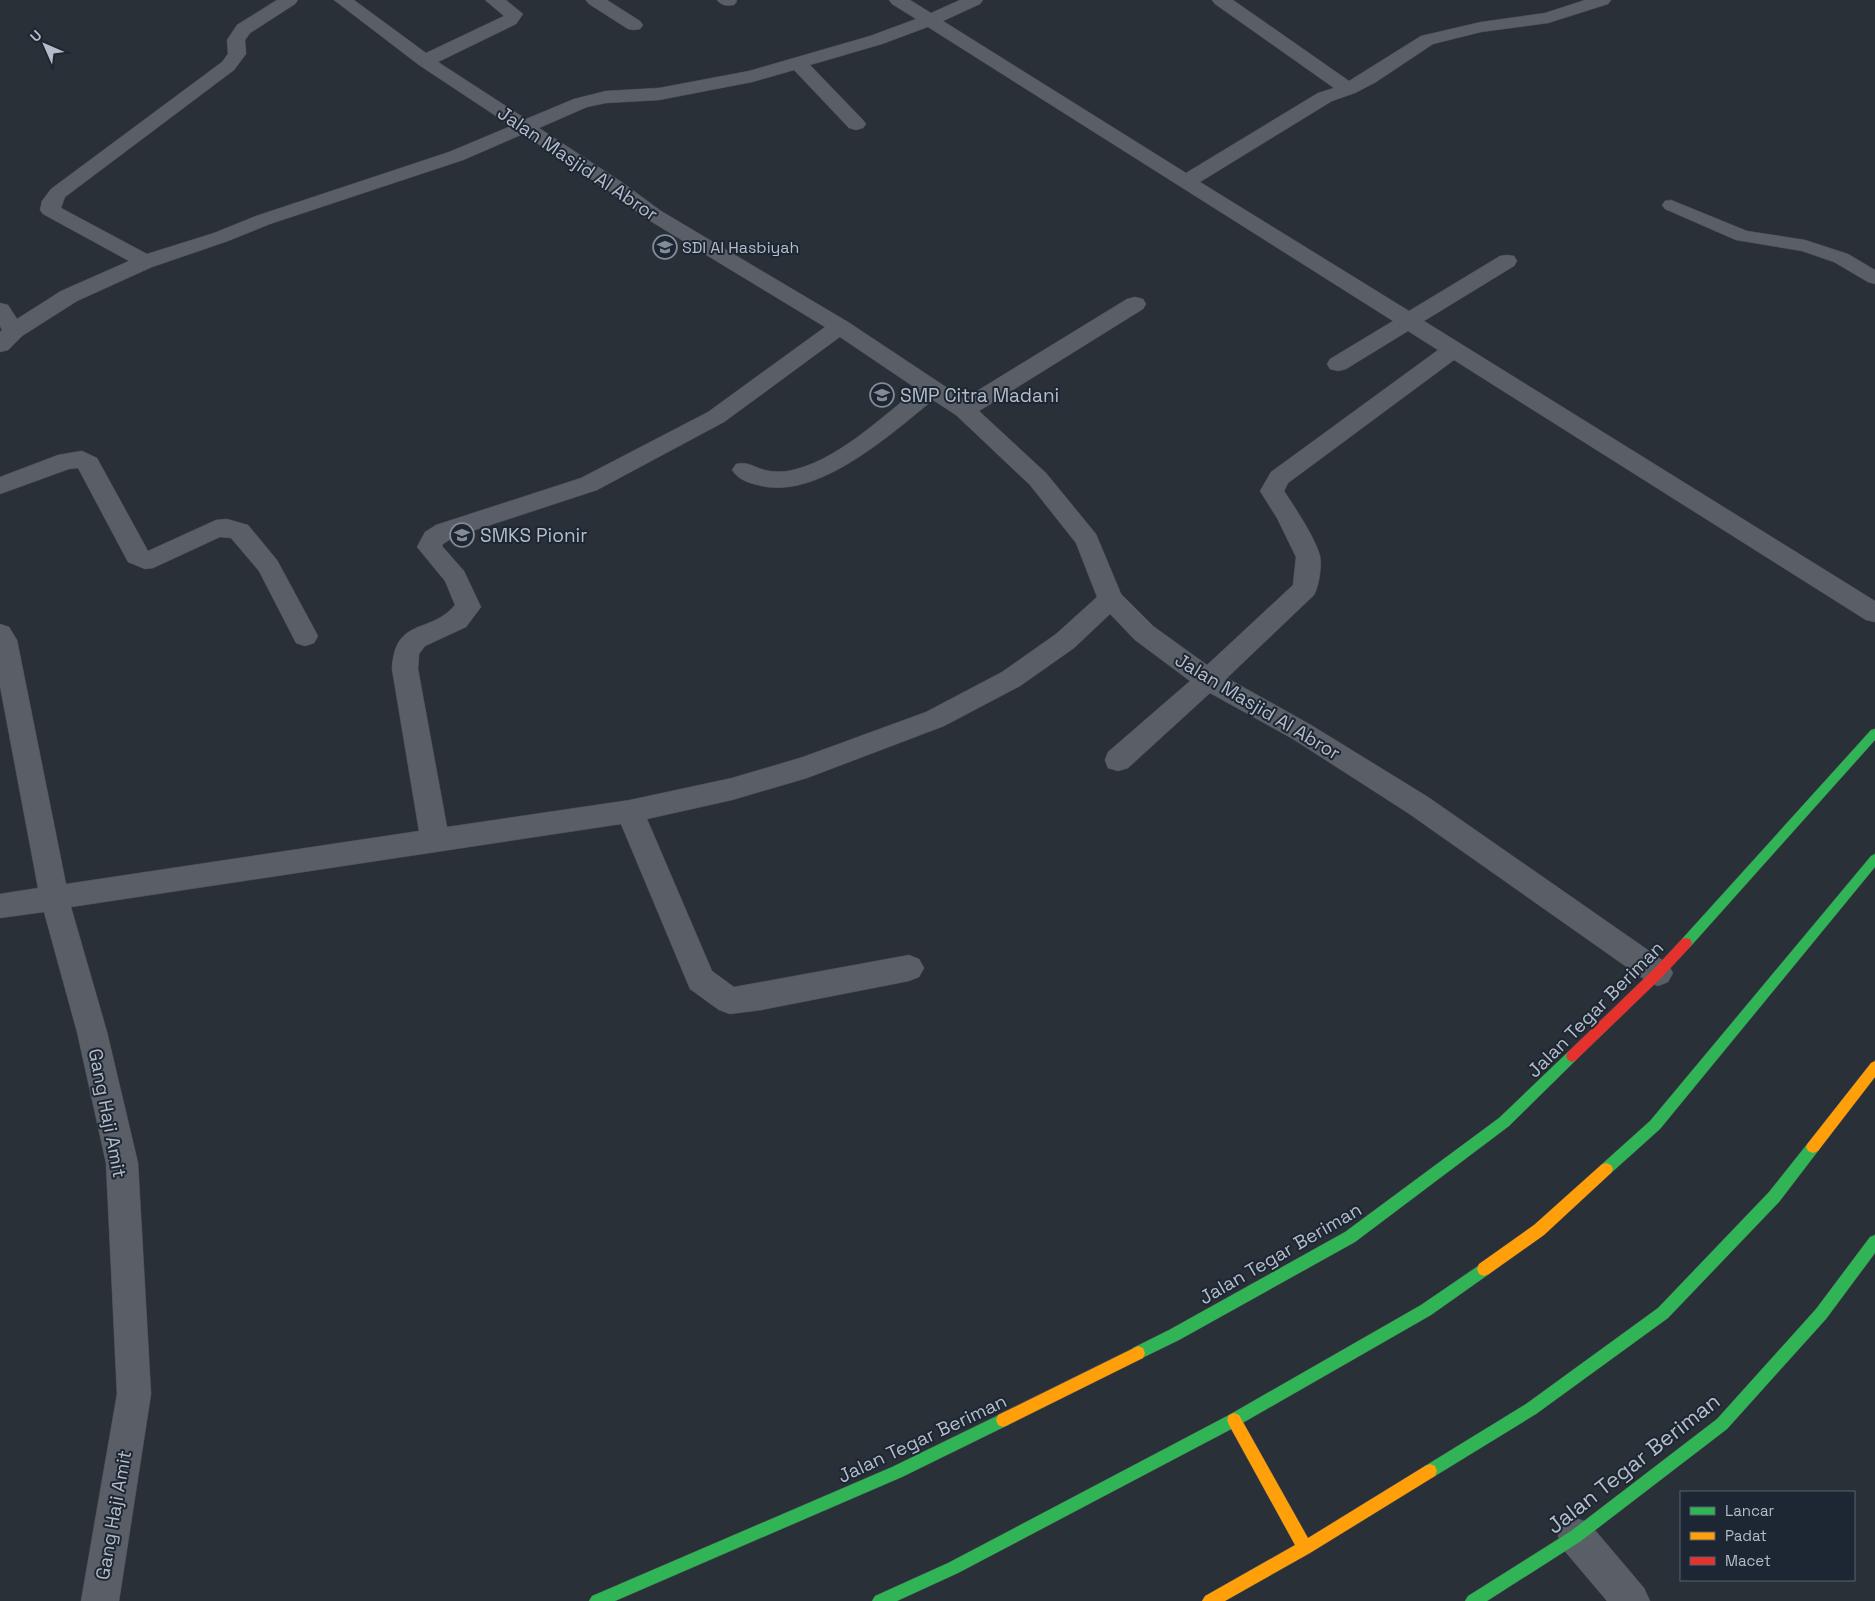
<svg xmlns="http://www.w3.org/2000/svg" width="1875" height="1601" font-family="'Space Grotesk',sans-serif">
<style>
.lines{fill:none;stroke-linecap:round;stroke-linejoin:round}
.lane-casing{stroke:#484c53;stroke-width:1}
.street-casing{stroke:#484c53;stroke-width:1}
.fast-casing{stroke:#484c55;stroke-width:1}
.slow-casing{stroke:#484c55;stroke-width:1}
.jam-casing{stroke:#484c55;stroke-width:1}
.lane{fill:#5a5e66;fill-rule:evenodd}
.street{fill:#5a5e66;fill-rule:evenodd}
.fast{fill:#30b455;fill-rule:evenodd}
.slow{fill:#ff9f0a;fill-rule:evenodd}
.jam{fill:#e5322d;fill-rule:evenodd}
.labels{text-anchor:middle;stroke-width:4;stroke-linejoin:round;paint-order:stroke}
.far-poi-label{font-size:16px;fill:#b4bcc9;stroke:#1d2633;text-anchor:start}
.street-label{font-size:19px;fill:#b4bcc9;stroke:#1d2633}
.poi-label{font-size:19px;fill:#b4bcc9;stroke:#1d2633;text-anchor:start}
.near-street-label{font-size:22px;fill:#b4bcc9;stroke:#1d2633}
</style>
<rect width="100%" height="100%" fill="#2a3038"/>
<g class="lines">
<g class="lane-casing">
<path id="lane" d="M 1671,200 L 1747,231 L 1805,240 L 1848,254 L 1875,270 L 1875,284 L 1868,282 L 1834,262 L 1802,251 L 1736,240 L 1665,209 L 1662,205 L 1665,201 Z"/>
</g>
<g class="street-casing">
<path id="street" d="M 277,0 L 298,0 L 295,4 L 250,33 L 245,40 L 246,54 L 234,70 L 65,197 L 61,208 L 147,254 L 214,233 L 256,216 L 449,152 L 511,126 L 419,65 L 334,0 L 354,0 L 426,53 L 504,16 L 485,0 L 506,0 L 523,14 L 516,24 L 438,62 L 526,119 L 574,99 L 606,91 L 659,88 L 749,71 L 870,36 L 916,19 L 892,4 L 889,0 L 910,0 L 931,13 L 960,0 L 983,0 L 980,4 L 943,21 L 1186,173 L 1318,93 L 1334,88 L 1215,4 L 1212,0 L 1233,0 L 1349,81 L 1421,36 L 1481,22 L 1545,13 L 1585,0 L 1611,0 L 1608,4 L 1548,23 L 1481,32 L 1433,44 L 1376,82 L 1355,93 L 1332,101 L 1200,182 L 1409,311 L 1500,256 L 1507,255 L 1514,256 L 1517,261 L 1514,266 L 1424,321 L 1875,601 L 1875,622 L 1866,620 L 1454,360 L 1288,483 L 1284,491 C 1294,506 1316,539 1320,556 C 1322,566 1319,586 1314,595 L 1227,678 L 1311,725 L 1428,797 L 1668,964 L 1673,973 L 1668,982 L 1658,986 L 1648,982 L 1408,813 L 1293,739 L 1210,693 L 1128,768 L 1118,771 L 1108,768 L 1105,760 L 1108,752 L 1190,681 L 1135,640 L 1110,614 L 1074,648 L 1020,686 L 944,726 L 807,778 L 732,800 L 647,819 L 712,971 L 734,987 L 909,955 L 919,959 L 924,968 L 919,977 L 909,981 L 761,1010 L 730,1014 L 719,1010 L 690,989 L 621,824 L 71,907 L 107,1032 L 138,1163 L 151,1394 L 119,1601 L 81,1601 L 117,1394 L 106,1163 L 77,1032 L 44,912 L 0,918 L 0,894 L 38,888 L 0,686 L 0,624 L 9,627 L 17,640 L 66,884 L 419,831 L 392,669 C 395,616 430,635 455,605 L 445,581 L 417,547 L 425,532 L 436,525 L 581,478 L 708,412 L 825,327 L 647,219 L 609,191 L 523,134 L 463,160 L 270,224 L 228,241 L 152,267 L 77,301 L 22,336 L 8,350 L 0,352 L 0,332 L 2,330 L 0,326 L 0,303 L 8,305 L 17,319 L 61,291 L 129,261 L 43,214 L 40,210 L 42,201 L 51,189 L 222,62 L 228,54 L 227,40 L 237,25 ZM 928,27 L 1393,321 L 1330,359 L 1327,364 L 1330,369 L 1338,371 L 1346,369 L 1408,331 L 1438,350 L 1271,472 L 1260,491 L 1277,518 L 1296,557 L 1293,585 L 1207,665 L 1153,626 L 1121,594 L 1096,534 L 1046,473 L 979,411 L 1143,309 L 1146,304 L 1143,299 L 1135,297 L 1127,299 L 964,399 L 848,322 L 661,211 L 623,183 L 539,128 L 587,107 L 606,103 L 659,100 L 752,82 L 794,70 L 849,128 L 856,130 L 863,128 L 866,124 L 863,120 L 810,65 L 882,44 ZM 840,337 L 917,389 C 881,418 834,463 788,471 C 781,472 771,472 765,470 C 753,467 748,461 736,464 L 732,470 C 738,479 748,483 758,485 C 816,502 891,434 933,400 L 956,415 L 1030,485 L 1076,543 L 1097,597 L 1056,634 L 1002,672 L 926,712 L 803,757 L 732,778 L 630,800 L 447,827 L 418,669 L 419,654 L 425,646 L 466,627 L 481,607 L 464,571 L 442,546 L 443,544 L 454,537 L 597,490 L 724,422 Z
M 586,0 L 607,0 L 640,21 L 643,25 L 640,29 L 634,30 L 628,29 L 589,4 Z
M 717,0 L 736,0 L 737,1 L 734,5 C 727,6 722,6 717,0 Z
M 82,451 L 97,458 L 148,551 L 216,520 L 227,519 L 248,525 L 277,560 L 318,636 L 314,643 L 305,646 L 296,643 L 259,571 L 231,538 L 220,537 L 153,568 L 145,569 L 128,562 L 78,468 L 69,469 L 0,494 L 0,477 L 58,455 Z
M 1576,1518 L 1589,1523 L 1644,1588 L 1650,1601 L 1607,1601 L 1563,1549 L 1558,1536 L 1563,1523 Z"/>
</g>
<g class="fast-casing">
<path id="fast" d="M 1875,729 L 1875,740 L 1690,947 L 1686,948 L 1682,947 L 1680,943 L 1682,939 L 1871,730 Z
M 1875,854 L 1875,867 L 1660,1129 L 1611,1173 L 1606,1175 L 1601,1173 L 1599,1169 L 1601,1165 L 1650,1121 L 1871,856 Z
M 1572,1050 L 1576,1052 L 1578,1056 L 1576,1060 L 1509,1126 L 1355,1242 L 1179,1340 L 1138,1360 L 1133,1358 L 1131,1353 L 1133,1348 L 1169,1330 L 1345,1232 L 1499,1118 L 1568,1052 Z
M 1813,1141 L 1818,1143 L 1820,1147 L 1818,1151 L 1779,1202 L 1668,1318 L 1536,1414 L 1435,1476 L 1430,1478 L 1425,1476 L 1423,1471 L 1425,1466 L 1526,1404 L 1658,1308 L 1769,1192 L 1808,1143 Z
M 1875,1235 L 1875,1253 L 1826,1319 L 1727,1429 L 1581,1541 L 1487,1601 L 1465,1601 L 1468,1596 L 1571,1531 L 1717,1419 L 1816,1309 L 1870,1237 Z
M 1484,1262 L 1489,1264 L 1491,1269 L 1489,1274 L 1431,1315 L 1239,1425 L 958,1573 L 897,1601 L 872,1601 L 875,1596 L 948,1563 L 1229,1415 L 1421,1305 Z
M 1003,1413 L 1008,1415 L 1010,1420 L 1008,1425 L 902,1477 L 615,1601 L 589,1601 L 592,1596 L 892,1467 Z"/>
</g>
<g class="slow-casing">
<path id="slow" d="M 1875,1061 L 1875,1077 L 1818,1151 L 1813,1153 L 1808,1151 L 1806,1147 L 1808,1143 L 1871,1063 Z
M 1606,1163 L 1611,1165 L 1613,1169 L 1611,1173 L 1544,1235 L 1489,1274 L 1484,1276 L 1479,1274 L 1477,1269 L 1479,1264 L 1534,1225 L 1601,1165 Z
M 1138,1346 L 1143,1348 L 1145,1353 L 1143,1358 L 1008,1425 L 1003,1427 L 998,1425 L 996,1420 L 998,1415 Z
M 1234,1413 L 1239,1415 L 1308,1538 L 1425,1466 L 1430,1464 L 1435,1466 L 1437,1471 L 1435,1476 L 1310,1553 L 1225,1601 L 1202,1601 L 1205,1596 L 1295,1545 L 1229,1425 L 1227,1420 L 1229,1415 Z"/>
</g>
<g class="jam-casing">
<path id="jam" d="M 1686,938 L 1690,939 L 1692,943 L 1690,947 L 1662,977 L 1576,1060 L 1572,1062 L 1568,1060 L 1566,1056 L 1568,1052 L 1654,969 L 1682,939 Z"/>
</g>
<use href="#lane" class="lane"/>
<use href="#street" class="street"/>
<use href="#fast" class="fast"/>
<use href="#slow" class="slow"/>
<use href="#jam" class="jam"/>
</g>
<defs>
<g id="school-ring" transform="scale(1.25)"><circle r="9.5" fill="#1d2633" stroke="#848b96" stroke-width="1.5"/><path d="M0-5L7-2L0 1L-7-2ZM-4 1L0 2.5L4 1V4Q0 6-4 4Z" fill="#848b96"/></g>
</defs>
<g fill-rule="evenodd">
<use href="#school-ring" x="665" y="247"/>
<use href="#school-ring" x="882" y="395"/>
<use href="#school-ring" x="462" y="535"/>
</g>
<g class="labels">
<g class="far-poi-label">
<text x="682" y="253">SDI Al Hasbiyah</text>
</g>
<g class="street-label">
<text transform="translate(578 163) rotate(34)" y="7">Jalan Masjid Al Abror</text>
<text transform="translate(1258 706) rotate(31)" y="7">Jalan Masjid Al Abror</text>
<text transform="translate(1595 1009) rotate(-45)" y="7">Jalan Tegar Beriman</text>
<text transform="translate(108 1113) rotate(79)" y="7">Gang Haji Amit</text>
<text transform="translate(1280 1253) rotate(-30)" y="7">Jalan Tegar Beriman</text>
<text transform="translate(922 1438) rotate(-25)" y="7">Jalan Tegar Beriman</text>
<text transform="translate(113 1515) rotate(-80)" y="7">Gang Haji Amit</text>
</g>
<g class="poi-label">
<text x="900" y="402">SMP Citra Madani</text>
<text x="480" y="542">SMKS Pionir</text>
</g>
<g class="near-street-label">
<text transform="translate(1633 1463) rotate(-38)" y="8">Jalan Tegar Beriman</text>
</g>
</g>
<rect x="1680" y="1491" width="175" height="90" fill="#1d2633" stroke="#59626f"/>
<rect x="1690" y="1507" width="25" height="8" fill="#30b455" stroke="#59626f"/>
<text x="1725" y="1516" font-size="15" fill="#b4bcc9">Lancar</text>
<rect x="1690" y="1532" width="25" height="8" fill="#ff9f0a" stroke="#59626f"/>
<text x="1725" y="1541" font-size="15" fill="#b4bcc9">Padat</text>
<rect x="1690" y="1557" width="25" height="8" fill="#e5322d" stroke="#59626f"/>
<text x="1725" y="1566" font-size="15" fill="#b4bcc9">Macet</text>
<g transform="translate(45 45) rotate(315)" stroke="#1d2633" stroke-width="4" paint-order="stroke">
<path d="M0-4L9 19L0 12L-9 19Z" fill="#b4bcc9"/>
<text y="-8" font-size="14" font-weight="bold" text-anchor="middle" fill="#b4bcc9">U</text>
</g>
</svg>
